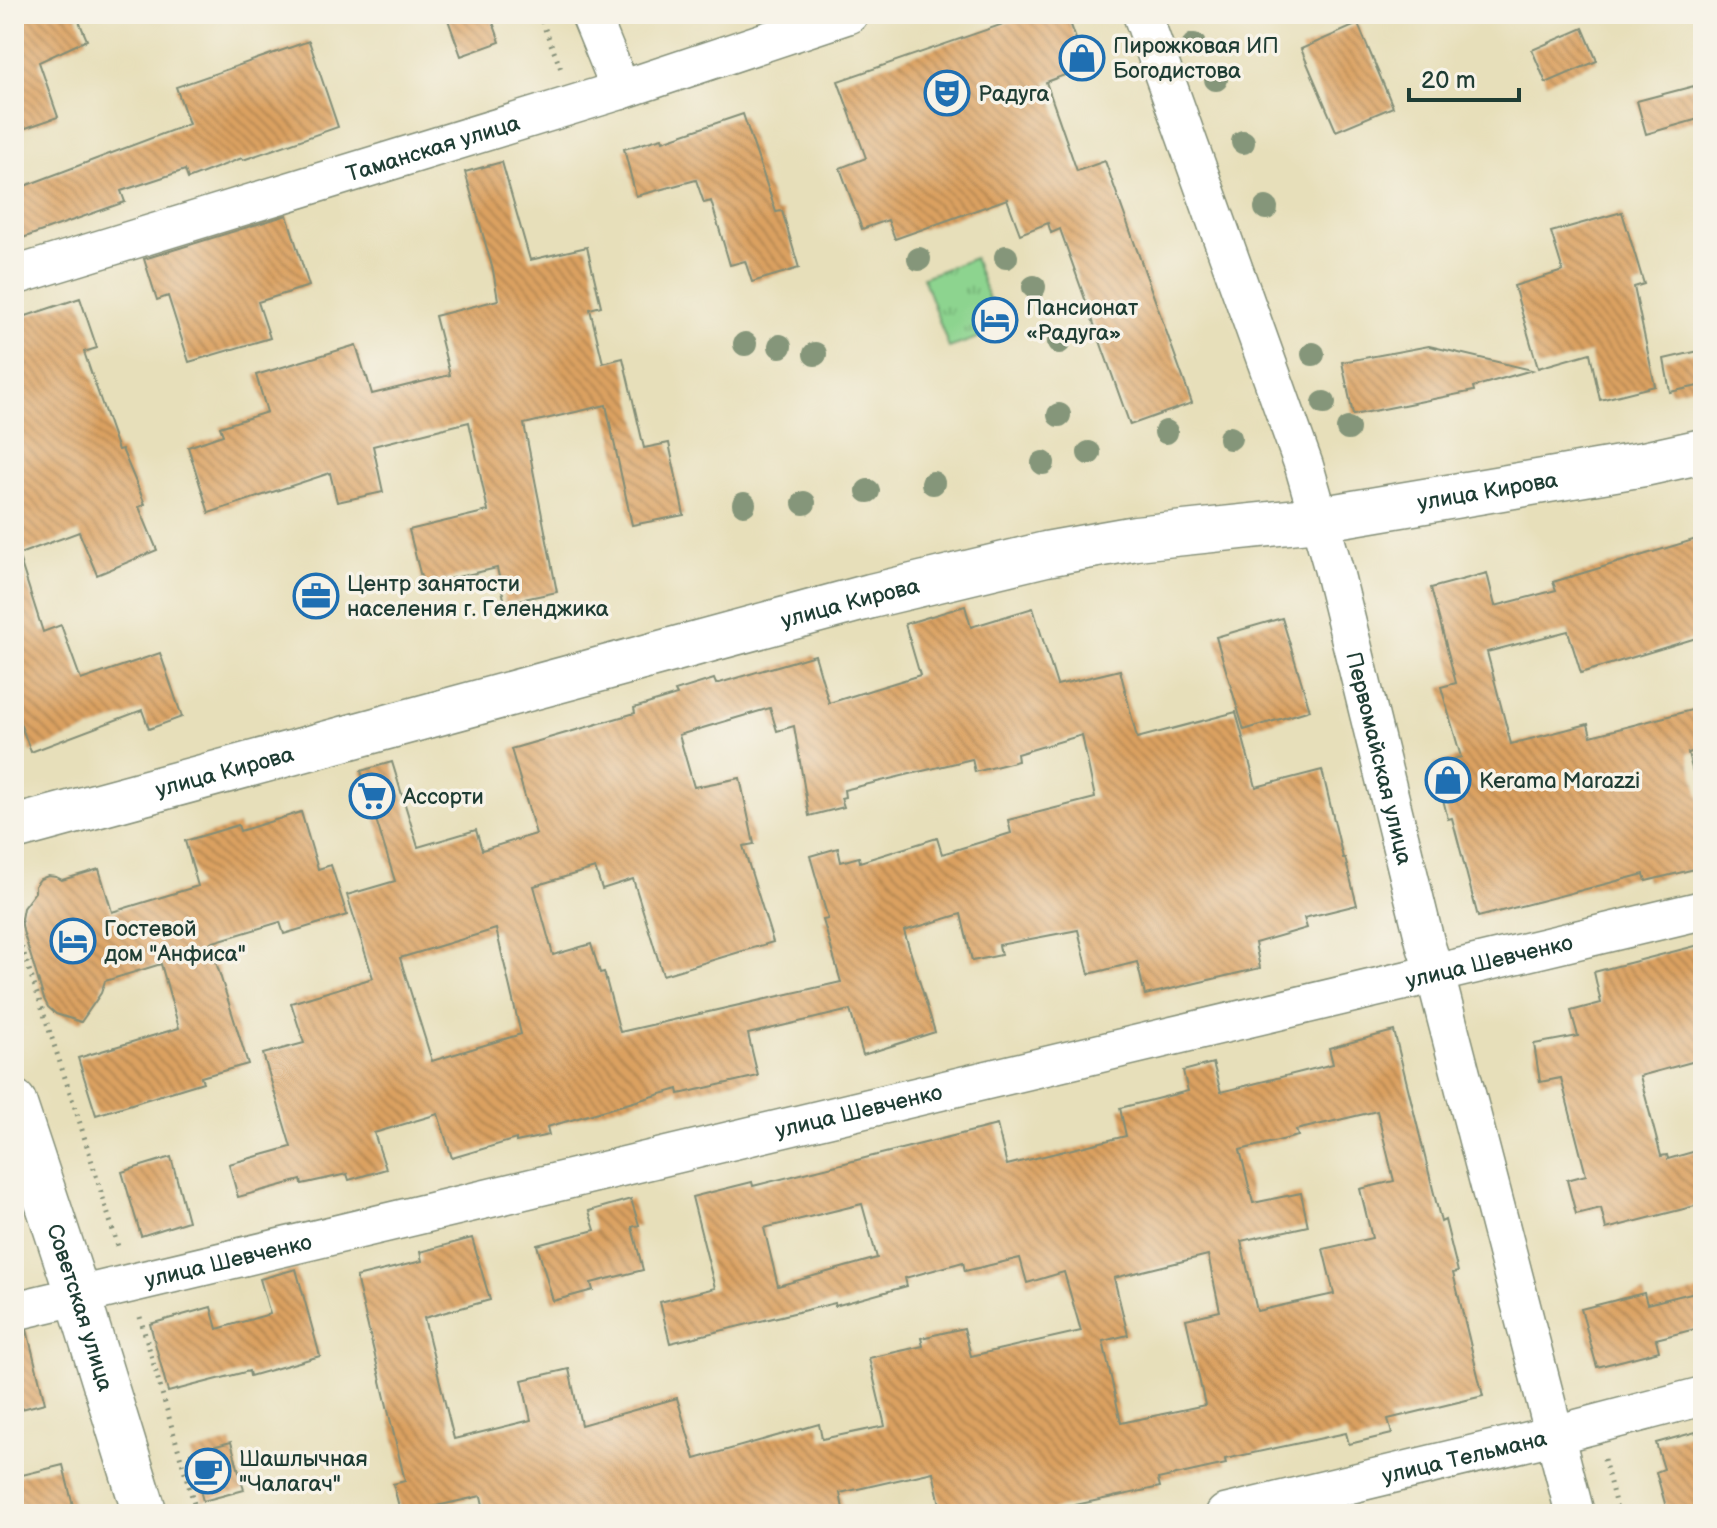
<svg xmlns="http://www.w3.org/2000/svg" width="1717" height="1528" font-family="'Balsamiq Sans',sans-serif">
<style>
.grass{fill:url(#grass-tufts);stroke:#568862;stroke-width:2}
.building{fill:url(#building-back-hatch);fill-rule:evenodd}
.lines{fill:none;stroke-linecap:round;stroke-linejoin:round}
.minor-casing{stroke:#838e77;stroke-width:41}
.tertiary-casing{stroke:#838e77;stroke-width:47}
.secondary-casing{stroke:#838e77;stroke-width:47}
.path{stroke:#838e77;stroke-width:5;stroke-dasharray:2 6;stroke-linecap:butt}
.minor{stroke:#fff;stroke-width:38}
.tertiary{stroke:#fff;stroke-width:44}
.secondary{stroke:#fff;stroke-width:44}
.tree{fill:#85967a}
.labels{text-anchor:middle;stroke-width:7;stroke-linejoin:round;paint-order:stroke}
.poi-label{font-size:22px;fill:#1f3d34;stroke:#f7f3e8;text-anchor:start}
.street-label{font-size:22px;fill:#1f3d34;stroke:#f7f3e8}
</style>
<defs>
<pattern id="grass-tufts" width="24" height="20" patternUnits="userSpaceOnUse" patternTransform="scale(2)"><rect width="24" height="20" fill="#8dd48f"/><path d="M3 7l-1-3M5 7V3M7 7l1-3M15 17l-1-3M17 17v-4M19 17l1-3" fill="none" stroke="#73ad76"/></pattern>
<pattern id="building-back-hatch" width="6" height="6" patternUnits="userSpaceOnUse" patternTransform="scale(2)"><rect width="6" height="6" fill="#dba160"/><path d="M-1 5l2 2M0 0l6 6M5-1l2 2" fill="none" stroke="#b18450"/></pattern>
</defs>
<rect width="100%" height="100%" fill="#f7f3e8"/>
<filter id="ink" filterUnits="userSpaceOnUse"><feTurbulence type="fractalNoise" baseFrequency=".0125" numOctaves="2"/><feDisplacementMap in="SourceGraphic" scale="16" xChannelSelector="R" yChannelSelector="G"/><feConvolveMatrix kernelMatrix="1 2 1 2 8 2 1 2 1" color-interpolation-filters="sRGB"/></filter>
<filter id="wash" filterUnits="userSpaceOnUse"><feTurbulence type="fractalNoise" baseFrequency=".006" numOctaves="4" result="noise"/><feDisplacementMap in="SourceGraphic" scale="32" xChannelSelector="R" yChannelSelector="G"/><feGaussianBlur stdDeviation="1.8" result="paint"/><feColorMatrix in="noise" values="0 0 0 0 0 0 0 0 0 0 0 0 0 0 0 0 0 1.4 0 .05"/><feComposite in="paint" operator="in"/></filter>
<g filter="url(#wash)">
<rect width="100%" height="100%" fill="#e7dfba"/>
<path class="grass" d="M 974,258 L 1000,330 L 949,348 L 923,277 Z"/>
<g id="blocks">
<path class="building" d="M 14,14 L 76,14 L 87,40 L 39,62 L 58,117 L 14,132 Z
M 446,14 L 490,14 L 500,42 L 461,56 Z
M 1032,14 L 1067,14 L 1086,67 L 1046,82 L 1077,171 L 1105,161 L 1192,403 L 1130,425 L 1060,229 L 1051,233 L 1048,223 L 1020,234 L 1007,199 L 895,239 L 888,220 L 862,229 L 840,168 L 866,158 L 838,81 Z
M 1358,24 L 1393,107 L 1336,131 L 1301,49 Z
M 1583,28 L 1597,61 L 1546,83 L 1532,50 Z
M 309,41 L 338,127 L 243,160 L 242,158 L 188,179 L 185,170 L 121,191 L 125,202 L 14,241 L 14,190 L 189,124 L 176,87 Z
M 1694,86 L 1702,118 L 1646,134 L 1637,101 Z
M 743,114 L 776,212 L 782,211 L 799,268 L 752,282 L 745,261 L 730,265 L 711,201 L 704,203 L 696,180 L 636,196 L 624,149 L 662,138 L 663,141 Z
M 502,162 L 530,260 L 587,247 L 601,306 L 590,309 L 603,363 L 623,358 L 644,448 L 669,443 L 684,515 L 632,525 L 606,405 L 524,424 L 557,592 L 505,603 L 497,568 L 423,585 L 409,530 L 488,511 L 469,422 L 373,446 L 383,492 L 337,502 L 330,473 L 209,513 L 188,447 L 223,435 L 220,427 L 267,412 L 256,375 L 356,345 L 366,377 L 367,377 L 372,394 L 450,375 L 435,316 L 498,300 L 493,270 L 465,172 Z
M 1622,212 L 1644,284 L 1634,287 L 1655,386 L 1600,400 L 1590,353 L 1538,368 L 1514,286 L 1563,271 L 1551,232 Z
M 287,215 L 309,286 L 258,302 L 270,338 L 189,362 L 168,296 L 157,300 L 144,259 Z
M 80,298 L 97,348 L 84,352 L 118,450 L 122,449 L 145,504 L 139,507 L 157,550 L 97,575 L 79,532 L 14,556 L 14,320 Z
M 1429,346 L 1532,370 L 1473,387 L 1474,391 L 1353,415 L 1342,362 Z
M 1703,350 L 1703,385 L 1670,392 L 1664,359 Z
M 1703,537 L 1703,636 L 1581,673 L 1568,631 L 1487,652 L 1511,744 L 1588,724 L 1591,736 L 1703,707 L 1703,749 L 1688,753 L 1703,811 L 1703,867 L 1646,881 L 1644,874 L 1478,917 L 1452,818 L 1448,819 L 1434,764 L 1461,757 L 1441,687 L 1456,683 L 1431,588 L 1487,573 L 1495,606 L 1556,590 L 1553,582 Z
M 20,560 L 43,632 L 61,625 L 81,680 L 160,653 L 182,717 L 149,729 L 142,710 L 31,752 L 14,707 L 14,561 Z
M 965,606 L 971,627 L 1033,608 L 1057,685 L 1120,670 L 1137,738 L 1236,712 L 1256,787 L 1322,770 L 1343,858 L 1345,858 L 1357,905 L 1304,918 L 1307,928 L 1255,943 L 1260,968 L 1145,995 L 1137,962 L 1089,974 L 1078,930 L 999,945 L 1001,955 L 972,961 L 961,914 L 904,931 L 935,1032 L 863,1055 L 850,1010 L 748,1034 L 758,1076 L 679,1094 L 678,1089 L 547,1127 L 549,1135 L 516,1142 L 516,1139 L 452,1158 L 438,1114 L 374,1133 L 386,1169 L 349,1180 L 347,1174 L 302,1184 L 301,1180 L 238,1197 L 229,1164 L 291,1147 L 263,1054 L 304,1043 L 291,1003 L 373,978 L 347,895 L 395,881 L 361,771 L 392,762 L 418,847 L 476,830 L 482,850 L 536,834 L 511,749 L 635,713 L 634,708 L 677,695 L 675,691 L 714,679 L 716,684 L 815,655 L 829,703 L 920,675 L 905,624 ZM 770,708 L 777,731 L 794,726 L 809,816 L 844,807 L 841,798 L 845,797 L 844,790 L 972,759 L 975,772 L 1018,761 L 1017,754 L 1082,735 L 1095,798 L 1008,820 L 1011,833 L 942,854 L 937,838 L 860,862 L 859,857 L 841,862 L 838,848 L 810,856 L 828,919 L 823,920 L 841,982 L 620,1032 L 604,972 L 600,973 L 591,944 L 553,955 L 534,886 L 595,868 L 602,889 L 633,879 L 663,975 L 773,942 L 743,846 L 754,844 L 740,778 L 694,787 L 679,735 ZM 496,929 L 521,1034 L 432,1061 L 400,958 Z
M 1282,618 L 1310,710 L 1244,730 L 1216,637 Z
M 301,812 L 318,869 L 331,865 L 347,915 L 284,934 L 280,922 L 210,943 L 248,1064 L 201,1077 L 203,1082 L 96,1115 L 78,1058 L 179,1028 L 161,964 L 105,981 L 101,993 L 81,1022 L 56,1014 L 48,1007 L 44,999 L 23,931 L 21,919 L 23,908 L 35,892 L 35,886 L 40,879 L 48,876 L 56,877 L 62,880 L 99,869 L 112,912 L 198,886 L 185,841 L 238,825 L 240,831 Z
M 1703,944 L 1703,1059 L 1640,1076 L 1661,1156 L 1667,1155 L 1668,1159 L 1703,1149 L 1703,1204 L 1606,1229 L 1601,1208 L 1576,1214 L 1567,1180 L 1586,1175 L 1561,1078 L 1540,1082 L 1534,1044 L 1578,1036 L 1571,1011 L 1601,1003 L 1594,972 Z
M 1394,1031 L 1441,1222 L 1445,1220 L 1458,1272 L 1453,1273 L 1483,1396 L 1388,1419 L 1392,1434 L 1349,1444 L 1346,1433 L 1225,1459 L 1226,1464 L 1158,1479 L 1160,1487 L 1052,1510 L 1053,1514 L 942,1514 L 933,1472 L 840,1493 L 844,1514 L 485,1514 L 481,1496 L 401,1514 L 393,1484 L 405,1481 L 356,1277 L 422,1261 L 420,1252 L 472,1238 L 490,1300 L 424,1318 L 454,1439 L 531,1420 L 522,1380 L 569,1369 L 581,1425 L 677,1398 L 695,1459 L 819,1424 L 822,1439 L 885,1426 L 869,1358 L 923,1346 L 921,1338 L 964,1328 L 971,1356 L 1081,1331 L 1064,1272 L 1027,1283 L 1020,1258 L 965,1271 L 963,1262 L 905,1278 L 907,1286 L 835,1306 L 835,1303 L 670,1343 L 660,1302 L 715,1288 L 692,1197 L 752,1182 L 753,1186 L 997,1125 L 1007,1165 L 1126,1136 L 1120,1108 L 1188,1091 L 1183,1071 L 1213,1063 L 1221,1092 L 1333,1064 L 1329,1048 ZM 1377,1111 L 1394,1181 L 1360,1189 L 1372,1238 L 1323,1249 L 1334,1294 L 1257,1311 L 1241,1241 L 1308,1226 L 1301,1193 L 1253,1203 L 1240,1150 L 1298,1136 L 1296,1130 ZM 862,1204 L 877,1258 L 778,1286 L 764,1228 ZM 1208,1255 L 1220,1311 L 1186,1319 L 1205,1405 L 1121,1423 L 1103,1341 L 1128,1335 L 1114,1278 Z
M 171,1157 L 188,1221 L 141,1236 L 122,1172 Z
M 631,1199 L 639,1225 L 632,1227 L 643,1270 L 591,1283 L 593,1290 L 553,1301 L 537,1245 L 595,1230 L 589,1211 Z
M 296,1269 L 320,1356 L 250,1376 L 249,1371 L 168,1392 L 150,1324 L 211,1307 L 217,1329 L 270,1314 L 260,1279 Z
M 1703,1290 L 1703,1327 L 1656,1339 L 1659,1351 L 1597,1367 L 1581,1309 L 1644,1293 L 1647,1304 Z
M 27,1330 L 45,1403 L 14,1411 L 14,1332 Z
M 1703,1430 L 1703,1514 L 1668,1514 L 1656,1472 L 1664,1469 L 1656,1443 Z
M 231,1442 L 244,1490 L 203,1501 L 190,1453 Z
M 63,1465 L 75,1514 L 14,1514 L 14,1477 Z"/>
</g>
</g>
<g filter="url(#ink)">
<use href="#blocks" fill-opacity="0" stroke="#838e77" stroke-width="2"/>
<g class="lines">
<g class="minor-casing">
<g id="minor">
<path d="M 590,14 L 621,90"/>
<path id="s1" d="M 1142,14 L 1304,466 L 1333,567 L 1426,946 L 1435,974 L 1575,1514"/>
<path id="s2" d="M 14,276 L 621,90 L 849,14"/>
<path id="s3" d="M 14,1311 L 1703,910"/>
<path id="s4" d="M 1225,1514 L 1554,1435 L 1703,1396"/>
</g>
</g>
<g class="tertiary-casing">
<g id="tertiary">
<path id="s5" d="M 14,1102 L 78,1296 L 145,1514"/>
</g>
</g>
<g class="secondary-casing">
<g id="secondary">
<path id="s6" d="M 14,828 L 871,596 L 1046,554 L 1136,538 L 1318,519 L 1644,464 L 1703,451"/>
</g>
</g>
<path class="path" d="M 539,14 L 561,69
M 14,924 L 79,1120 L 119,1250
M 140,1317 L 197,1514
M 1604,1459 L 1618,1514"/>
<use href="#minor" class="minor"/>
<use href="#tertiary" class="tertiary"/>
<use href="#secondary" class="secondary"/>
</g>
<g class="tree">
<circle cx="1194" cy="45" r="12"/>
<circle cx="1216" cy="79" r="12"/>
<circle cx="1243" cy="142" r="12"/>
<circle cx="1266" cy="208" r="12"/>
<circle cx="1006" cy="257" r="12"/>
<circle cx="919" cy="259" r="12"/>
<circle cx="1034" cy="287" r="12"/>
<circle cx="1059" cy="342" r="12"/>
<circle cx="745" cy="344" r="12"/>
<circle cx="780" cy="346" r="12"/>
<circle cx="815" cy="354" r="12"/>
<circle cx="1313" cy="354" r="12"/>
<circle cx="1324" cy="403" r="12"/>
<circle cx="1059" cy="415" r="12"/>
<circle cx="1348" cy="429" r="12"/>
<circle cx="1166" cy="432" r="12"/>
<circle cx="1230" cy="438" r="12"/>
<circle cx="1089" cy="453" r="12"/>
<circle cx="1043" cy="463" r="12"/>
<circle cx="933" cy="483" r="12"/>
<circle cx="868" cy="491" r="12"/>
<circle cx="804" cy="503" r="12"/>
<circle cx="744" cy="504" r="12"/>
</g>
</g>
<defs>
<g id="shop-ring" transform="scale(2.3)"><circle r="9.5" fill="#f7f3e8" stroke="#1f6fb2" stroke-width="1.5"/><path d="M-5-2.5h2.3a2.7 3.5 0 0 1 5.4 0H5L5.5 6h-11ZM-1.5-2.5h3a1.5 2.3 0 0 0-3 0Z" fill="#1f6fb2"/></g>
<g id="theatre-ring" transform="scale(2.3)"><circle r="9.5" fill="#f7f3e8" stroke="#1f6fb2" stroke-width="1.5"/><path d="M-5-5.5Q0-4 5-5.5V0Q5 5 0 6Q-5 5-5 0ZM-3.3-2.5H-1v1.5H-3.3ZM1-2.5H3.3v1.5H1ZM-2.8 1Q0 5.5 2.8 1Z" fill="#1f6fb2"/></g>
<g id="hotel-ring" transform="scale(2.3)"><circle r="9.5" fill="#f7f3e8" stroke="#1f6fb2" stroke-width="1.5"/><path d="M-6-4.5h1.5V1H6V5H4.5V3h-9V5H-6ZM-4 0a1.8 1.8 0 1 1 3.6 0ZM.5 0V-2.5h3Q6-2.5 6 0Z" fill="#1f6fb2"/></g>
<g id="office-ring" transform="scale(2.3)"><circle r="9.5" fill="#f7f3e8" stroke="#1f6fb2" stroke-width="1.5"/><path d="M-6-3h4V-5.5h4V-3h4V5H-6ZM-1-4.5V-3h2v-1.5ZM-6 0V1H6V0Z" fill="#1f6fb2"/></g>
<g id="supermarket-ring" transform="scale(2.3)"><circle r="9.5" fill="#f7f3e8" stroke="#1f6fb2" stroke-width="1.5"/><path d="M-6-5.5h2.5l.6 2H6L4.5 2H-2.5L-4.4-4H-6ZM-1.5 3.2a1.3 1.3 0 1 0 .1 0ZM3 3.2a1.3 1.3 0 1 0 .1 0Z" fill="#1f6fb2"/></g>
<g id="cafe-ring" transform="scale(2.3)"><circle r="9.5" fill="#f7f3e8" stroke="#1f6fb2" stroke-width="1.5"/><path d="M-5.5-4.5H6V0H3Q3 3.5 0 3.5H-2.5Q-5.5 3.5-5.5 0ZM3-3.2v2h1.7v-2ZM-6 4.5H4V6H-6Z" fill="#1f6fb2"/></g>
</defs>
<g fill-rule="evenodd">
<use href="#shop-ring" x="1082" y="58"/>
<use href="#theatre-ring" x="947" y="93"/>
<use href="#hotel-ring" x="995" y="320"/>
<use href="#office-ring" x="316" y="596"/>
<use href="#shop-ring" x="1448" y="780"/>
<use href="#supermarket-ring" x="372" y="796"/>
<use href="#hotel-ring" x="73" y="941"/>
<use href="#cafe-ring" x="208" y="1471"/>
</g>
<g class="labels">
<g class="poi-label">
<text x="1113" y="53">Пирожковая ИП<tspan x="1113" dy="25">Богодистова</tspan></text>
<text x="978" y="101">Радуга</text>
<text x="1026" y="315">Пансионат<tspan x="1026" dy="25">«Радуга»</tspan></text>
<text x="347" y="591">Центр занятости<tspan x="347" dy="25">населения г. Геленджика</tspan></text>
<text x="1479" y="788">Kerama Marazzi</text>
<text x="403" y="804">Ассорти</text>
<text x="104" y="936">Гостевой<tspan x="104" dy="25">дом "Анфиса"</tspan></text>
<text x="239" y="1466">Шашлычная<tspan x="239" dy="25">"Чалагач"</tspan></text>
</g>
<g class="street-label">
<text dy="8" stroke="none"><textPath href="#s2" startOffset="438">Таманская улица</textPath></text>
<text dy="8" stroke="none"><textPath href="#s6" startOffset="1514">улица Кирова</textPath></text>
<text dy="8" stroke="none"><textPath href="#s6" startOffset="866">улица Кирова</textPath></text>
<text dy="8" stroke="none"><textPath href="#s1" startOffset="782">Первомайская улица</textPath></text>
<text dy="8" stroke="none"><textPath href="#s6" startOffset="218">улица Кирова</textPath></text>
<text dy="8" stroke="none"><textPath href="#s3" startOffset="1516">улица Шевченко</textPath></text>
<text dy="8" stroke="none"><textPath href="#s3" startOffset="868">улица Шевченко</textPath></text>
<text dy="8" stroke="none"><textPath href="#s3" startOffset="220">улица Шевченко</textPath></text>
<text dy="8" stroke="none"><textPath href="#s5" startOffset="216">Советская улица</textPath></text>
<text dy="8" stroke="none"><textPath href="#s4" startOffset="246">улица Тельмана</textPath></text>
</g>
</g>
<rect width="1717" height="1528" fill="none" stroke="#f7f3e8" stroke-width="48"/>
<path d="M1409 88v12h110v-12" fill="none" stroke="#1f3d34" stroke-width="4"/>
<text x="1421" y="88" font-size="24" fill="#1f3d34" stroke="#f7f3e8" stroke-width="6" paint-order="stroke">20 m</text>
</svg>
